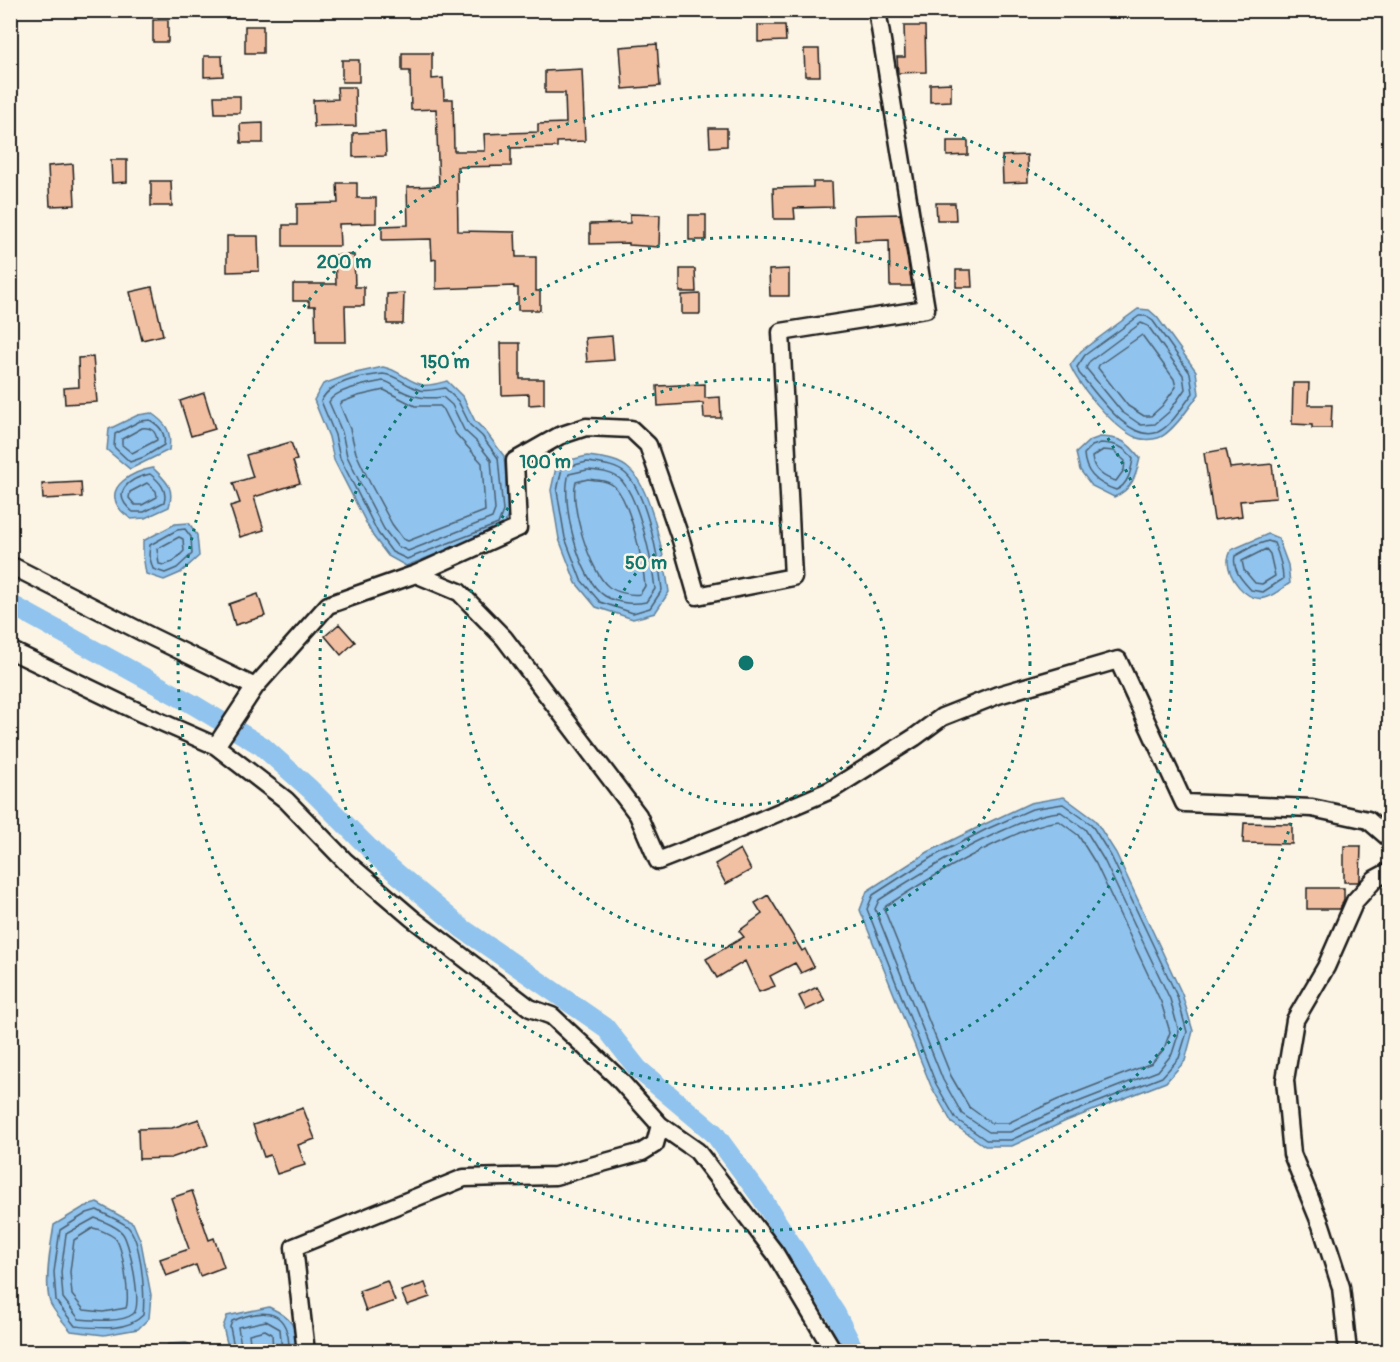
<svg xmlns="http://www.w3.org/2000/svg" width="1400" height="1362" font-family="Pangolin,sans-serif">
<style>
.water{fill:#90c3ed;stroke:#628099;stroke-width:1.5}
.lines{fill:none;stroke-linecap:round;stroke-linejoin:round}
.shore{stroke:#4a5f70;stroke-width:1.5}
.canal{stroke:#90c3ed;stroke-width:20}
.building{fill:#f1bfa2;stroke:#1c1c1c;stroke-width:1.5}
.minor-casing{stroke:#1c1c1c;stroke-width:21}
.minor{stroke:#fcf5e5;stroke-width:16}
.ring{fill:none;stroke:#0f766e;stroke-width:3;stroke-dasharray:3 6}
.centre{fill:#0f766e;stroke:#fcf5e5;stroke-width:3}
.ring-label{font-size:18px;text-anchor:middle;font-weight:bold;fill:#0f766e;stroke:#fcf5e5;stroke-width:5;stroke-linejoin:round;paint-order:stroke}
</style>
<rect width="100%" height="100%" fill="#fcf5e5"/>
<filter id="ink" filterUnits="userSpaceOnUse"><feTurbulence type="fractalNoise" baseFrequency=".0167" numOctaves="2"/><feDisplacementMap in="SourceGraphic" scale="12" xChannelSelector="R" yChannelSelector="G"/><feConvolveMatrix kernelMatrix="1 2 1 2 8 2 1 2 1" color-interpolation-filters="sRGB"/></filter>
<g filter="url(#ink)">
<path class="water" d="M 1138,309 L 1149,310 L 1157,317 L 1196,371 L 1199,394 C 1191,405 1171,435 1158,438 C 1152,440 1140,440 1135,437 C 1114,428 1078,385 1070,365 L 1081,351 Z
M 383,367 C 400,370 407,382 423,385 C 431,386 440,383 447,381 L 463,397 L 475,421 L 486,432 L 504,456 L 509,513 L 503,528 L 406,566 L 388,556 L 373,536 L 334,460 L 329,437 L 314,400 L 323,384 L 351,374 Z
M 151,413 C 166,423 172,431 169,450 L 130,469 L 107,450 L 109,429 L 138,415 Z
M 1100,437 C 1121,438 1127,441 1140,458 C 1136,476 1132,490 1114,497 L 1092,486 L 1080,470 L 1076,453 L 1089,441 Z
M 587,456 C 602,458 619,459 630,470 C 652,489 665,563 669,592 L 655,613 L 633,619 L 596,607 L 576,583 L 559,539 L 551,490 L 557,463 Z
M 153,468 C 166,481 175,487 169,507 L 145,518 L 131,519 C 128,516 122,513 120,509 C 102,486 135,471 153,468 Z
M 189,523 L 197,535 L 199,556 L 180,573 L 164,580 L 146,574 L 143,555 L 143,541 L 175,524 Z
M 1268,534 L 1278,538 L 1288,565 L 1290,583 C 1282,588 1274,596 1264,598 C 1246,602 1227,577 1228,560 C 1228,557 1230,554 1231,550 Z
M 1064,797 L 1095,820 L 1116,853 L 1182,994 L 1193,1031 L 1185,1061 L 1166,1082 L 1066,1121 L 1012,1146 L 985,1146 L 952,1123 L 931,1086 L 860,910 L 867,891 L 928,852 L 985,824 L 1030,803 Z
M 97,1203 L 133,1223 L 141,1242 L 151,1295 L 149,1318 L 138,1329 L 104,1335 L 71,1331 C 64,1323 56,1314 51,1305 C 43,1288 51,1243 54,1225 L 84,1207 Z
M 269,1307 C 292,1318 298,1326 295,1351 L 229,1351 L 223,1327 L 227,1316 Z
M 186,1343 L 205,1351 L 164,1351 L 168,1344 Z"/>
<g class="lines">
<path class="shore" d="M 1139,316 L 1146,316 L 1153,321 L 1190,373 L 1193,393 C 1183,406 1172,425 1158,432 C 1129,444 1095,391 1079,373 L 1077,367 L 1085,355 Z
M 1141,323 L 1148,326 L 1183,375 L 1185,389 L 1169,412 L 1155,424 L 1141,425 L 1122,412 L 1086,368 L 1090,361 Z
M 1142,335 L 1174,379 L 1176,387 L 1162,406 L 1151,416 L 1144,416 L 1128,406 L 1098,368 L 1099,365 Z
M 383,374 C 397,375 406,386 420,390 C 428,392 437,389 445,388 L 458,401 L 470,425 L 482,436 L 498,458 L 503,511 L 498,524 L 407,559 L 392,552 L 378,533 L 340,458 L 335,435 L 321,401 C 331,380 362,377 383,374 Z
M 383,381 C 391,382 393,386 400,390 C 415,398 427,399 443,397 L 452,405 L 464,430 L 476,441 L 491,460 L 495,510 L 492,518 L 408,551 L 397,546 L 384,529 L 362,487 L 347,456 L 342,432 L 329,402 C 335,389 369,384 383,381 Z
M 384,390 L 415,406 L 440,406 L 444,410 L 456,434 L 482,463 L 485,511 L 408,541 L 403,539 L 392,524 L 370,483 L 356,453 L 350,429 L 340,405 L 342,402 L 358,396 Z
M 150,420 C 160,426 166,433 164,445 L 144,457 L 130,462 L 114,447 L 115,434 L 140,421 Z
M 142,428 C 151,427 156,432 157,440 L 132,453 L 122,445 L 122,439 Z
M 1101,443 C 1116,444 1124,446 1133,459 C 1131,471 1128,485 1116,490 C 1098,484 1085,473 1084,454 L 1092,446 Z
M 1103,450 L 1114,451 L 1125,461 L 1124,470 L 1116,481 C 1104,478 1093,470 1092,457 Z
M 587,462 C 600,464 616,465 626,474 C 647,494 659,561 662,590 L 650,608 L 633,613 L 600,602 L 581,580 L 565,538 L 557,491 L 562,468 Z
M 587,470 C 599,471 614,472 622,481 C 640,502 652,561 655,589 L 646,602 C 633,605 617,603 605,596 C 579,581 560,501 569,474 Z
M 150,474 C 159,481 168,490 164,502 L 144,512 L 133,512 C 110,494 127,479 150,474 Z
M 588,479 C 597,480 608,480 615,487 C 631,503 643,563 645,586 L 640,594 C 632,596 616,592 609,587 C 590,573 569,503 576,482 Z
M 147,483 L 156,491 L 157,497 L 142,505 L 135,505 L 129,498 L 130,492 Z
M 185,529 L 191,537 L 192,554 L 177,568 L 165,573 L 153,569 L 149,555 L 150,545 L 177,530 Z
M 179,537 L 183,539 L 184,551 L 173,562 L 164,565 L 159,564 L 157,549 Z
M 1268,541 L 1274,543 C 1279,555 1283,566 1283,579 L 1263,592 L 1251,590 C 1242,580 1232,570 1235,556 L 1253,546 Z
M 1266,549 L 1270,554 L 1275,576 L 1262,584 L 1255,583 L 1244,570 L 1242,561 Z
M 1063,804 L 1091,824 L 1111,856 L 1177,996 L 1187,1032 L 1179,1058 L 1162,1077 L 1063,1116 L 1011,1140 L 986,1140 L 956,1119 L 936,1084 L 867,909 L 873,895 L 932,857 L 987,829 L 1032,809 Z
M 1061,812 L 1085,829 L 1104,860 L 1170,999 L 1179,1032 L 1172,1054 L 1158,1071 L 1060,1109 L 1010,1132 L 989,1132 L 962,1114 L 943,1080 L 875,909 L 879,900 C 919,874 960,849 1004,830 C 1023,822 1041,813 1061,812 Z
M 1059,821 L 1078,835 L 1096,864 L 1161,1002 L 1170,1032 L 1164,1049 L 1152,1063 L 1057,1100 L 1008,1123 L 991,1123 L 969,1107 L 951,1076 L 884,909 L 886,906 C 926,880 966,856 1010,837 C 1026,830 1041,823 1059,821 Z
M 97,1210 C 106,1215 119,1220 127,1226 C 142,1239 145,1296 143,1315 C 127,1332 97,1328 75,1326 L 56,1301 L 54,1272 L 60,1230 L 87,1213 Z
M 95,1218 C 103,1221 118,1227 123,1234 C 130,1244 143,1307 133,1314 C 122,1323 92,1320 79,1319 L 63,1298 L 61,1272 L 66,1234 Z
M 93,1228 C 99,1229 110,1234 115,1238 C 123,1246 130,1298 126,1308 L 103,1312 L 84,1310 L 72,1295 L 70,1272 L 74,1240 Z
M 235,1352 L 230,1327 L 232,1321 C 266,1307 290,1309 289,1352
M 242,1352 L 238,1327 L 266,1321 L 280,1329 L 282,1352
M 251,1352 L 249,1334 L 265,1330 L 272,1334 L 273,1352"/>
<path class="canal" d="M 10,604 L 194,705 L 262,746 L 310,789 L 381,860 L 463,929 L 605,1027 L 638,1069 L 714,1133 L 761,1197 L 836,1314 L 855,1352"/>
</g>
<path class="building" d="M 153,20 L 168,20 L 168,42 L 153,42 Z
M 758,25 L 785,25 L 786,41 L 758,42 Z
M 245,26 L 263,26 L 263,53 L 245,53 Z
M 904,26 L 925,26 L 926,72 L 898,73 L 897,57 L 905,57 Z
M 657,44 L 660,86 L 623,89 L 620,47 Z
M 804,49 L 819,49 L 820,76 L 805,76 Z
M 402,53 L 432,53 L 432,79 L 443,78 L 444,99 L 453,99 L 454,151 L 485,151 L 484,134 L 538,132 L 538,124 L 566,123 L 565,93 L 545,93 L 545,71 L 582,69 L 585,141 L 557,142 L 557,147 L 511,148 L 511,166 L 457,167 L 457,170 L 458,231 L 515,232 L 516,257 L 536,257 L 536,291 L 540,291 L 540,310 L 518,310 L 518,288 L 514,288 L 514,286 L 436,289 L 436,259 L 432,260 L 431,239 L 382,240 L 382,226 L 408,225 L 407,187 L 439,186 L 436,109 L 411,110 L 410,71 L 402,71 Z
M 204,56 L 222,56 L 223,76 L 204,77 Z
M 342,60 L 359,60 L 359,82 L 342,82 Z
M 951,83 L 951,101 L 930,102 L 930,84 Z
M 337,87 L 355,87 L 356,126 L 314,127 L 313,100 L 338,99 Z
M 214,96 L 240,96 L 240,113 L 215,113 Z
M 263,123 L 263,143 L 241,143 L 240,124 Z
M 709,128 L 727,128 L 727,146 L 710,147 Z
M 385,132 L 386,156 L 353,157 L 353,133 Z
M 947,141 L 968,141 L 968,155 L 947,156 Z
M 1027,155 L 1028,182 L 1003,183 L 1002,156 Z
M 111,160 L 127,160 L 127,182 L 112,183 Z
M 73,164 L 75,205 L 50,206 L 48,166 Z
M 151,181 L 171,181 L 172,206 L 151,206 Z
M 813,182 L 832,182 L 833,207 L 794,208 L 795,219 L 774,219 L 773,188 L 813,187 Z
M 337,183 L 357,183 L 357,198 L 376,198 L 376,223 L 339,224 L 340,246 L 283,246 L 283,225 L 297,225 L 297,204 L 338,203 Z
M 936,203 L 955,203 L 956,220 L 937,220 Z
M 630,214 L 660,215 L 659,247 L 629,245 L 629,243 L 590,244 L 590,224 L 630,223 Z
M 900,214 L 912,286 L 890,286 L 889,240 L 855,241 L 854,215 Z
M 689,215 L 706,215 L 706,240 L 689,240 Z
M 227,236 L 258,236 L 259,271 L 227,272 Z
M 335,255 L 354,255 L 355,287 L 364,287 L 364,306 L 345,306 L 346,342 L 316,342 L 315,306 L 309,306 L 309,301 L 293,301 L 293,284 L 336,284 Z
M 680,269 L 695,269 L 696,292 L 680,292 Z
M 789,269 L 789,296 L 770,296 L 769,270 Z
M 956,270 L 971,270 L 972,287 L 956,287 Z
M 152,287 L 163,335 L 142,340 L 130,292 Z
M 404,293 L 403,324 L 387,324 L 387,294 Z
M 700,294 L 700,314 L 682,314 L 682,295 Z
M 612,336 L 614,360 L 587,362 L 585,338 Z
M 501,343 L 520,343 L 520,379 L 544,379 L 544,404 L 529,405 L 529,394 L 502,395 Z
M 93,357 L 97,402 L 65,404 L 64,388 L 79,387 L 78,358 Z
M 1293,383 L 1309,383 L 1308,405 L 1332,405 L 1331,428 L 1312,428 L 1312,425 L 1292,424 Z
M 705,384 L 705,398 L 720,397 L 721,418 L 704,418 L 703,403 L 658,406 L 657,386 Z
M 204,393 L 215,429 L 191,436 L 180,401 Z
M 291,442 L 297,460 L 293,461 L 300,483 L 254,497 L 264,530 L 240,537 L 230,506 L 240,503 L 233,483 L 253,477 L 246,455 Z
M 1226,449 L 1230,468 L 1272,464 L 1276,498 L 1240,501 L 1242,516 L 1214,520 L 1204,453 Z
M 81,482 L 82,497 L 43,499 L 42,484 Z
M 258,594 L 265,616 L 235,625 L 229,604 Z
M 339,624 L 355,642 L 341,655 L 325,636 Z
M 1244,823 L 1292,824 L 1292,844 L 1243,843 Z
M 1344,846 L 1361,846 L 1360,879 L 1358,882 L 1344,882 Z
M 740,849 L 751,870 L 726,884 L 715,864 Z
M 1307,888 L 1344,888 L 1344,899 L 1340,909 L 1307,909 Z
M 768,895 L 802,951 L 805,949 L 814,967 L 801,973 L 795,963 L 770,976 L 775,986 L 759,992 L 745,961 L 717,978 L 706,959 L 744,937 L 739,931 L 762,914 L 755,903 Z
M 817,987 L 825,1001 L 806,1010 L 799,996 Z
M 303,1108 L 315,1139 L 298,1145 L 305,1165 L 277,1174 L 270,1155 L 264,1157 L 253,1125 Z
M 199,1119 L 208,1145 L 171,1158 L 139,1159 L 138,1129 L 172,1128 Z
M 192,1191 L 209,1240 L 214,1238 L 224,1267 L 200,1276 L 196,1265 L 166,1276 L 160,1259 L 189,1249 L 171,1198 Z
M 387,1281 L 395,1301 L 366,1311 L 359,1291 Z
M 425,1283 L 430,1297 L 407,1305 L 401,1291 Z"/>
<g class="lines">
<g class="minor-casing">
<path id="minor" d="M 10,565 L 152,637 L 255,687
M 416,574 L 518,528 L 515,461 L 559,436 L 586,427 L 631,429 L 648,445 L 681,540 L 697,596 L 793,577 L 781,332 L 926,309 L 877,10
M 10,650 L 143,714 L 216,746 L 286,800 L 345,861 L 413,919 L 530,1008 L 552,1016 L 616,1076 L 660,1125 L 655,1144 L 642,1152 L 555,1176 L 464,1178 L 294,1247 L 306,1352
M 216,746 L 255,687 L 328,605 L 416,574 L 459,592 L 504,638 L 638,815 L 658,861 L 742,828 L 831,790 L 915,737 L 942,717 L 998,695 L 1118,660 L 1184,803 L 1312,808 L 1368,820 L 1390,839
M 660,1125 L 697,1151 L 775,1253 L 834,1352
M 1348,1352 L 1341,1287 L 1321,1225 L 1292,1154 L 1285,1080 L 1295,1020 L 1326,967 L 1355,901 L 1375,879 L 1390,871"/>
</g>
<use href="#minor" class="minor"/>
</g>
</g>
<g class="ring">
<circle cx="746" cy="663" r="142"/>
<circle cx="746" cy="663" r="284"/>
<circle cx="746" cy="663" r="426"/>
<circle cx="746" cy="663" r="568"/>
</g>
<circle cx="746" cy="663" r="9" class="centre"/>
<g class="ring-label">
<text x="344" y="268">200 m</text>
<text x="445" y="368">150 m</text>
<text x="545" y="468">100 m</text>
<text x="646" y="569">50 m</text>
</g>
<rect width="1400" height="1362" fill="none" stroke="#fcf5e5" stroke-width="36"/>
<rect x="18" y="18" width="1364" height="1326" fill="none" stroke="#1c1c1c" stroke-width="2" filter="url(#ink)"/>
</svg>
